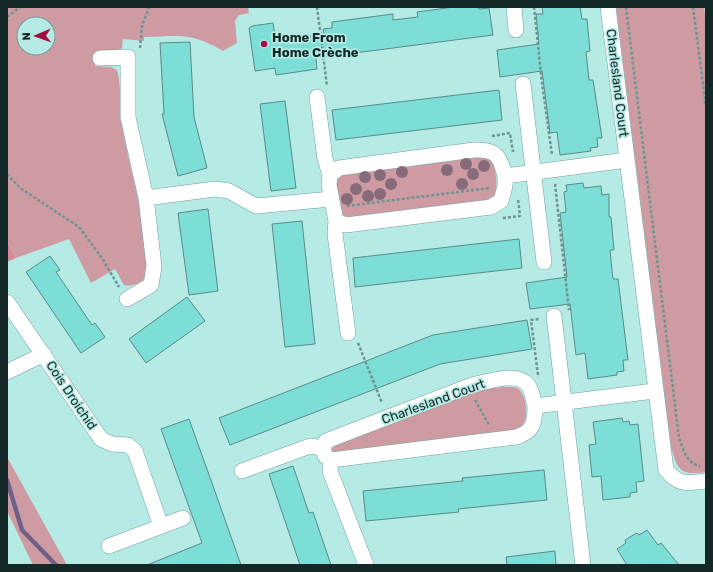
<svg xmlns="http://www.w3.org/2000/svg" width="713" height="572" font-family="Rubik,sans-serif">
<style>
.green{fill:#cf9ba2;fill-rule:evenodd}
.forest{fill:#d58b95}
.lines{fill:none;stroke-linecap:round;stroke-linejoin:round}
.stream{stroke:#706088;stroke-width:4.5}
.building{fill:#7dddd7;stroke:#598b88}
.minor-casing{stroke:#6da09c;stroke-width:16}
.path{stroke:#6d9490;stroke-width:2.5;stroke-dasharray:3 2;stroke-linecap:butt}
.minor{stroke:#fff;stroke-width:15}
.tree{fill:#866b7a}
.poi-dot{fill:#a40b41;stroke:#b5eae5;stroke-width:1.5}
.labels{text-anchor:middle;stroke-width:3.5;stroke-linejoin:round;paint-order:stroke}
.poi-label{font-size:13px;font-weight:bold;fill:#142927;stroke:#b5eae5;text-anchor:start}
.street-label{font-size:13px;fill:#142927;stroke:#b5eae5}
</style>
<rect width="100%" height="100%" fill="#b5eae5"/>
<path class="green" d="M 7,7 L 248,7 L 249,13 L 239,15 L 235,21 L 237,43 L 223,51 C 191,32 179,36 144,37 L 144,41 L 123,39 L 122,48 L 118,51 L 96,53 L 95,66 L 111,67 L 117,70 C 122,88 119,106 122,124 C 128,164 141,201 145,241 C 146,250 150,266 147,274 C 143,283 133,287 124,285 L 115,269 L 91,283 L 69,239 L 16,258 L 7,241 ZM 24,24 L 48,24 L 48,48 L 24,48 Z
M 616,7 L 704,7 L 706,20 L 706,472 C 681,475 678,472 671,447 Z
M 483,157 L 492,161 C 496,171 498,184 495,195 L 485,201 L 349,217 L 341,215 L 336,181 L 339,175 Z
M 504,387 C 507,387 513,387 517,388 C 526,393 529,416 523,424 C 521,427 518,428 515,430 L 338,452 L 333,452 L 332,449 L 336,445 L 455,399 L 485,389 Z
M 7,457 L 67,565 L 33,565 L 7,511 Z"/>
<path class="forest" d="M 7,241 L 16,258 L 7,262 Z"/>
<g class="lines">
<path class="stream" d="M 7,480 L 22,530 L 56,565"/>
</g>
<path class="building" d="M 454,7 L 479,7 L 479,9 L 489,8 L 493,35 L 316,58 L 317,69 L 276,75 L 275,68 L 255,71 L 249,28 L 252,26 L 273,23 L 276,41 L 324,34 L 323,29 L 332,28 L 332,22 L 393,14 L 393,20 L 418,17 L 417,12 Z
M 542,7 L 580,7 L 582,19 L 587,19 L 590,51 L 586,52 L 589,80 L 593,80 L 602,138 L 597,138 L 598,147 L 590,148 L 591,151 L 560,155 L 557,132 L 550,133 L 542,71 L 500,77 L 497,50 L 539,44 L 536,14 L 543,14 Z
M 190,42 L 194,117 L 207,168 L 178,176 L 162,114 L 164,114 L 160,43 Z
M 499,90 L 502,120 L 336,140 L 332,110 Z
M 285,101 L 296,188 L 271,191 L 260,104 Z
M 583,183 L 584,188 L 601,186 L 602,195 L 609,194 L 609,217 L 611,217 L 614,250 L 610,250 L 613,279 L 618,279 L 628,360 L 623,360 L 624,371 L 617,372 L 617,375 L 588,379 L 585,353 L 576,355 L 570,304 L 530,309 L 526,283 L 567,277 L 560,213 L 566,212 L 564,192 L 567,191 L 566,185 Z
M 208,209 L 218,291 L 189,295 L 178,213 Z
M 302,221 L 315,344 L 285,347 L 272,224 Z
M 519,239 L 522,268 L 355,287 L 353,258 Z
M 50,256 L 60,270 L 56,272 L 92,325 L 95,323 L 105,337 L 81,353 L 26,272 Z
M 187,297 L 205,321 L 146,363 L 129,339 Z
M 527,320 L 532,349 L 440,364 L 230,445 L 219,418 L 433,335 Z
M 622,418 L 623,422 L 629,421 L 630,425 L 638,424 L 644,481 L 636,482 L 637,492 L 630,493 L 630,497 L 603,500 L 601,476 L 592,477 L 589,445 L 596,444 L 593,422 Z
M 189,419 L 218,500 L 241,565 L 147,565 L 202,543 L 161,429 Z
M 293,466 L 309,513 L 313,512 L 331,565 L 300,565 L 269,474 Z
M 544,470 L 547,500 L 458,509 L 459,512 L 366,521 L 363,491 L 463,481 L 462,478 Z
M 647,530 L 658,545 L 661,543 L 679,565 L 627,565 L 617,549 L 626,543 L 625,540 L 635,534 L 637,533 L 639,535 Z
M 555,551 L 556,565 L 507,565 L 506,557 Z"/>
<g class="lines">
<g class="minor-casing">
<path id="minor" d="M 514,7 L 516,30
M 608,7 L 666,470 C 680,486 686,483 706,481
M 100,58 L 128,57 L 128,117 L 146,198 L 215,189 L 229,191 L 256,206 L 331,199
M 523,84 L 544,262
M 317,97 L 325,159 L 330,175
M 505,176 L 505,186 L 501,201 L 491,207 L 346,225 L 336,221 L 329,185 L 330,175 L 339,168 L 474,150 C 496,149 500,156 505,176 L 627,160
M 336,221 L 335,234 L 348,333
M 127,299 L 151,285 L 154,266 L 146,198
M 7,302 L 101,439 L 112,444 L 128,445 L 135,451 L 161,526
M 554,316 L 583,565
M 7,372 L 44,354
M 535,406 C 533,400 532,390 528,385 C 516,371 487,382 472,385 L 326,441 L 323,448 L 325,456 L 331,460 L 516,437 C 533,432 535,423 535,406 L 654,391
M 331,460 L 330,471 L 366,565
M 242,471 L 310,446 L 323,448
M 109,546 L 183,518"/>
</g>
<path class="path" d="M 317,7 L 327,86
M 534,7 L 542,83 L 552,155
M 626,7 L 679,438 C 683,449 686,463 700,466
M 693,7 L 706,107
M 7,17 L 20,7
M 140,48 L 142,26 L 149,7
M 492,136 L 510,133 L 513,152
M 7,174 L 20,188 L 79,227 L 102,258 L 119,287
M 555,184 L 569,310
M 347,206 L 489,188
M 503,218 L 520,216 L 518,199
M 358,343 L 382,403
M 538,375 L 531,320 L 539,319
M 475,400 L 489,425"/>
<use href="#minor" class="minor"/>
</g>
<g class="tree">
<circle cx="466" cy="164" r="6"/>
<circle cx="484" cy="166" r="6"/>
<circle cx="447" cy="170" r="6"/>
<circle cx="402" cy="172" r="6"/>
<circle cx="473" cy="174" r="6"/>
<circle cx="380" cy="175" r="6"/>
<circle cx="365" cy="177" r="6"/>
<circle cx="391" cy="184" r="6"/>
<circle cx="462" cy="184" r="6"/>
<circle cx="356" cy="189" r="6"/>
<circle cx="380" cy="194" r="6"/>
<circle cx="368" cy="196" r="6"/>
<circle cx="347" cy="199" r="6"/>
</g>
<circle class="poi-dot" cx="264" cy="44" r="4"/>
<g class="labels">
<g class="poi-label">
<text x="272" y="42">Home From<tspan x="272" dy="15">Home Crèche</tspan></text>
</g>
<g class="street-label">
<text transform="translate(618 83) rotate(83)" y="5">Charlesland Court</text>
<text transform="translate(72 395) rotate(56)" y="5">Cois Droichid</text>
<text transform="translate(433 401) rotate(-20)" y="5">Charlesland Court</text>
</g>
</g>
<rect width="713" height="572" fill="none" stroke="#142927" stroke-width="16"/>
<g transform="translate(36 36) rotate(268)"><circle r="19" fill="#b5eae5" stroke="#759d99"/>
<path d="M0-3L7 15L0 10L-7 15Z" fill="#a40b41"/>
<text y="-6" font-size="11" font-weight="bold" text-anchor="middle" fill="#142927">N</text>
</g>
</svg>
